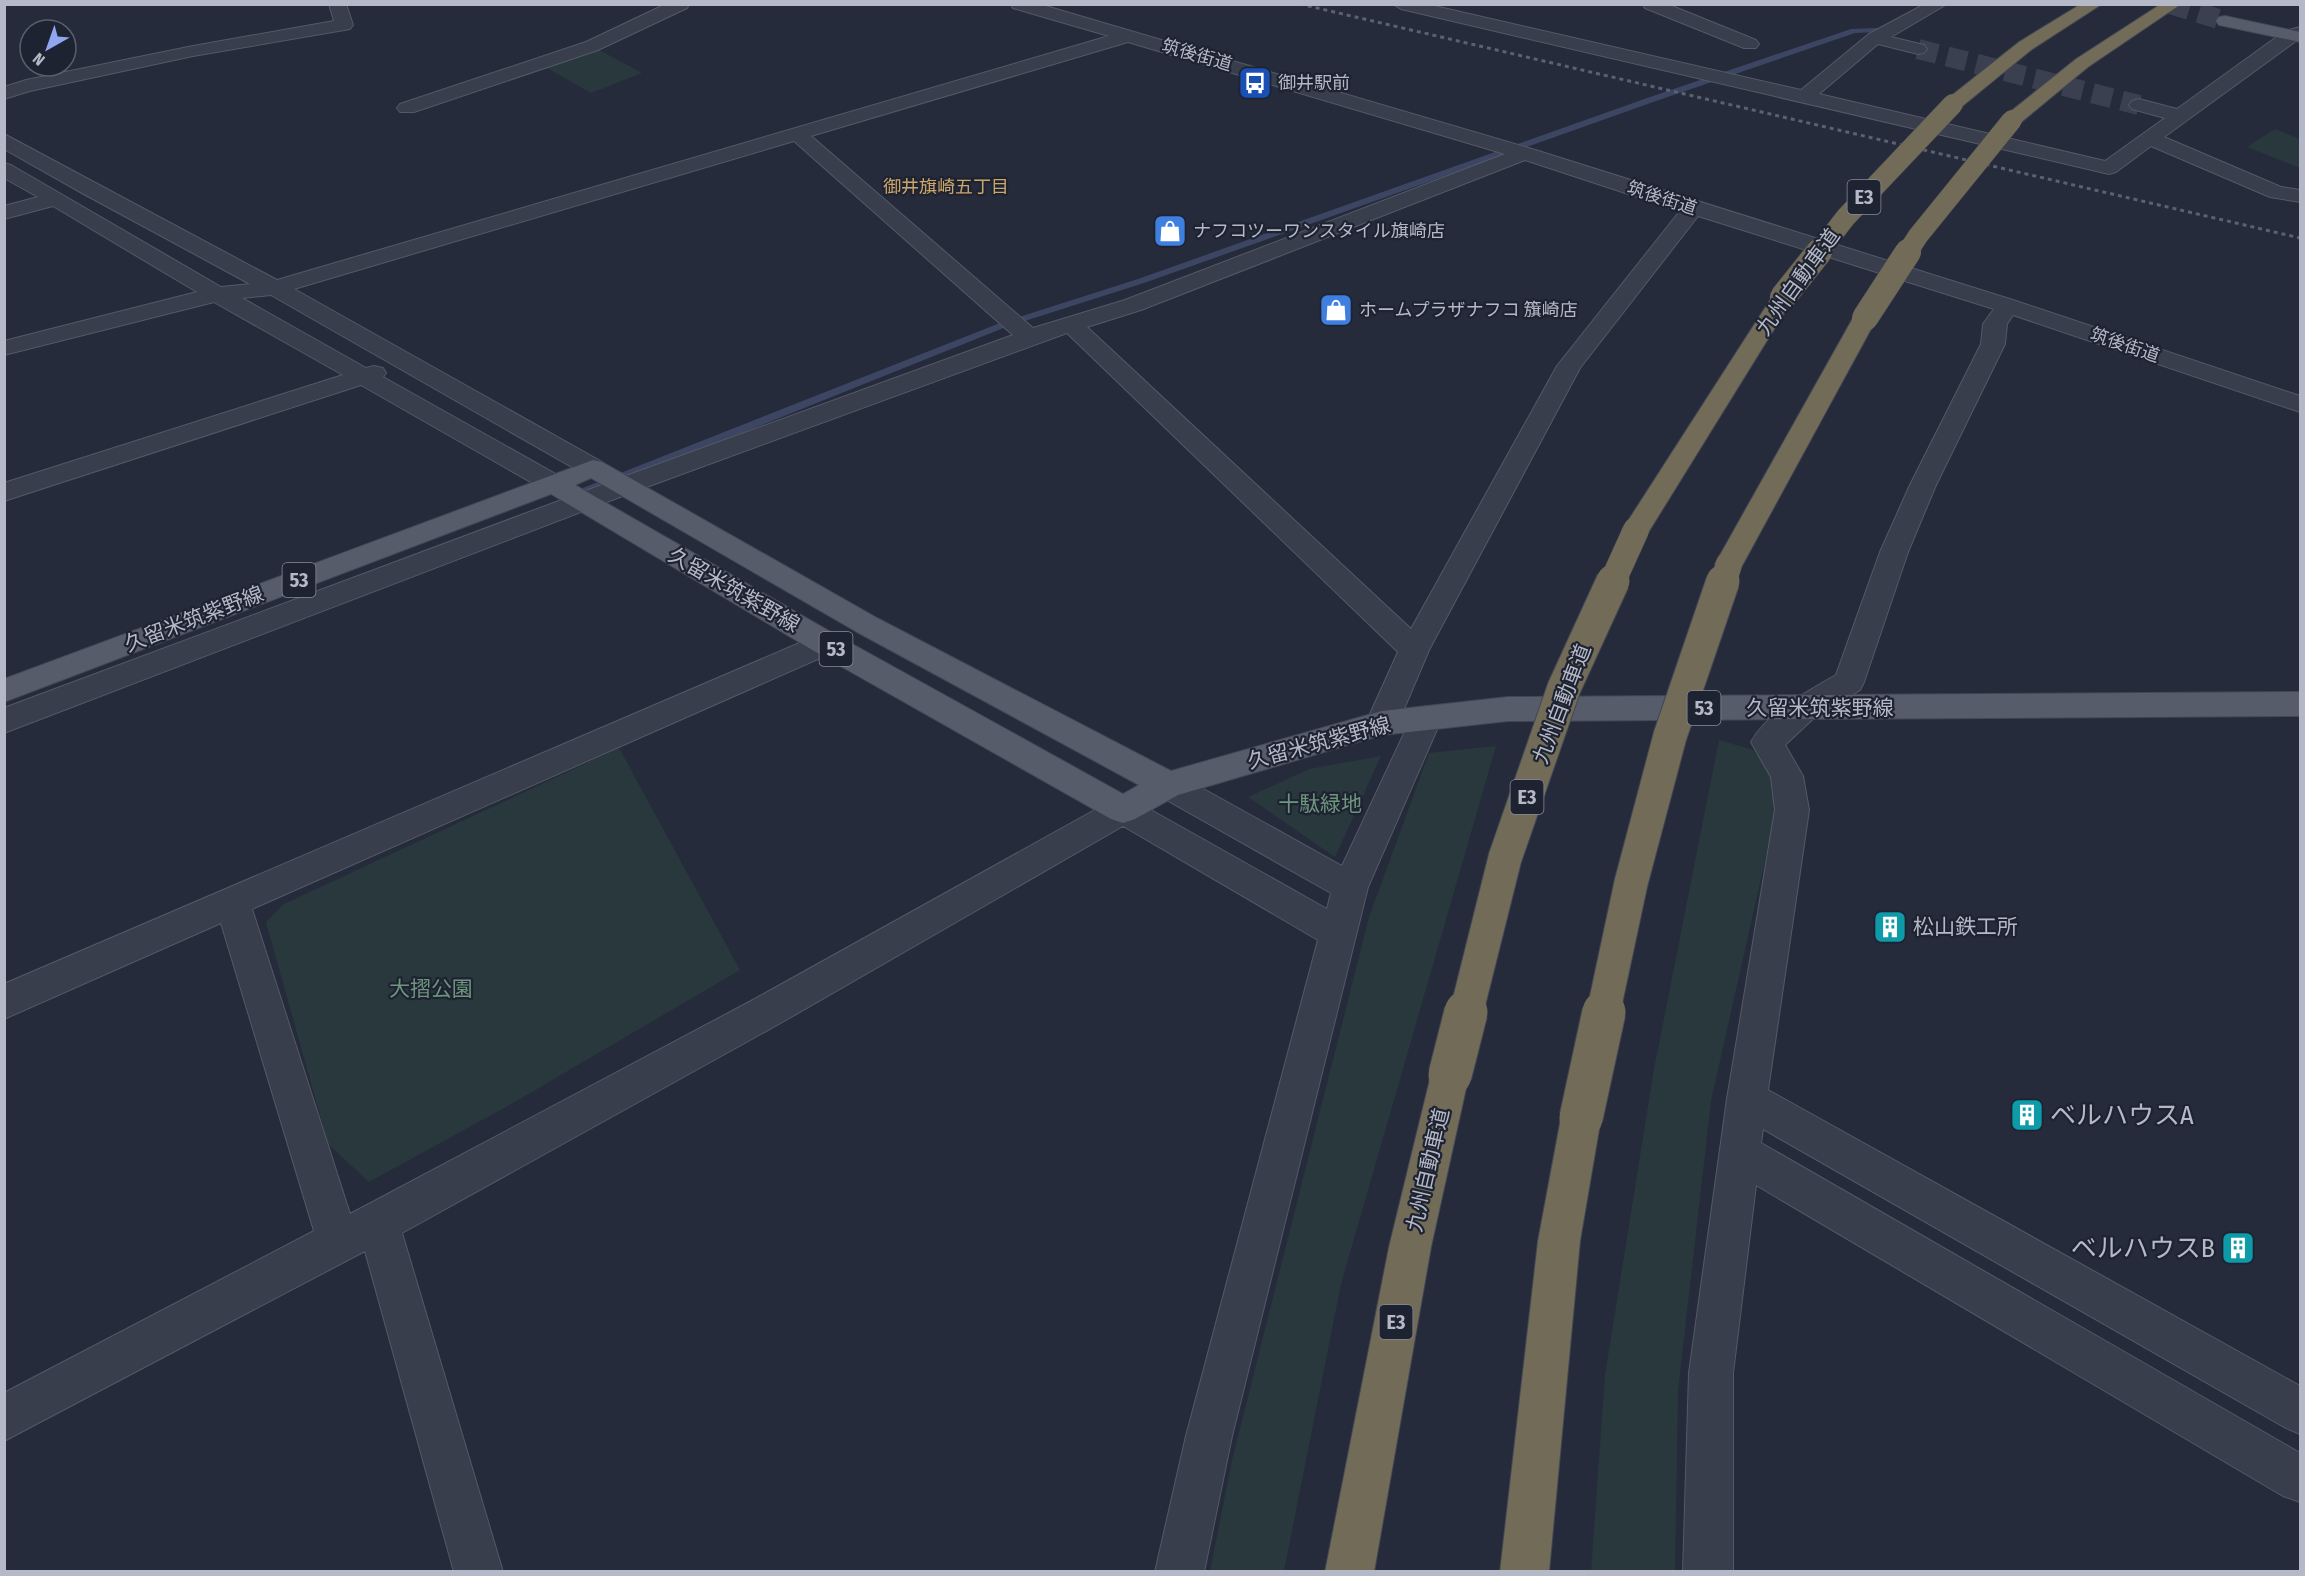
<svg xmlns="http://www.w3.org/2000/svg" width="2305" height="1576" font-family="'Fira Sans Condensed','Noto Sans JP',sans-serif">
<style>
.green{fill:#28383d}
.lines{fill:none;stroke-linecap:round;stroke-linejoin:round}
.stream{fill:#3c4663;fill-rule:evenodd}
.minor-tunnel{stroke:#3b4050;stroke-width:20;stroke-dasharray:20 10;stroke-linecap:butt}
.major-tunnel{stroke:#3b4050;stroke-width:20;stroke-dasharray:20 10;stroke-linecap:butt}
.minor-casing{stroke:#545967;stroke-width:2}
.major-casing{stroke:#424755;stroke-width:2}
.highway-casing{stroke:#414654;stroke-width:2}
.minor{fill:#393e4c;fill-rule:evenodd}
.major{fill:#575c6b;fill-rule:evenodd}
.highway{fill:#716b57;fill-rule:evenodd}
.rail{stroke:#5b6172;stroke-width:3;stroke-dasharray:4 4;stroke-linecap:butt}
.highway-bridge-far3-casing{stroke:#414654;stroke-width:21;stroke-linecap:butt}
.highway-bridge-far2-casing{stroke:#414654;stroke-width:27;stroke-linecap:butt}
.highway-bridge-far1-casing{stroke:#414654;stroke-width:35;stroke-linecap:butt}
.highway-bridge-casing{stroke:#414654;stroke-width:45;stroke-linecap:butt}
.highway-bridge-far3{stroke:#716b57;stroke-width:20}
.highway-bridge-far2{stroke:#716b57;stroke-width:26}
.highway-bridge-far1{stroke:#716b57;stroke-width:33}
.highway-bridge{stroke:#716b57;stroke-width:43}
.labels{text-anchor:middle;stroke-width:4.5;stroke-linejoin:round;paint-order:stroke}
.far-street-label{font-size:18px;fill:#b5b9c7;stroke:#1e2331}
.far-poi-label{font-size:18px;fill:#b5b9c7;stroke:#1e2331;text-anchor:start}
.far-neighbourhood-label{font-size:18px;fill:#cca56a;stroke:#1e2331}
.shield{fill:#1e2331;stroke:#888c9a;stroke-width:1.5}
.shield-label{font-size:20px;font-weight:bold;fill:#b5b9c7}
.street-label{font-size:21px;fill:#b5b9c7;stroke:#1e2331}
.park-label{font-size:21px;fill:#6e967e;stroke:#1e2331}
.poi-label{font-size:21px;fill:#b5b9c7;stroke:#1e2331;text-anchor:start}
.near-poi-label{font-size:26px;fill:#b5b9c7;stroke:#1e2331;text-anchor:start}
</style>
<rect width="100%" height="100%" fill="#252b3b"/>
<path class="green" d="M 592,46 L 642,73 L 591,93 L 540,64 Z
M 2275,129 L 2300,139 L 2300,168 L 2247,147 Z
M 1719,740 L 1753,750 L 1782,785 L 1711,1101 L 1678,1391 L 1675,1571 L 1591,1572 L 1605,1375 L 1654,1069 Z
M 1496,746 L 1341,1284 L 1284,1571 L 1210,1571 L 1232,1460 L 1369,917 L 1429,753 Z
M 619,748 L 740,970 L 513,1103 L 369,1182 L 328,1144 L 266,922 L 284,904 Z
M 1381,756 L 1335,857 L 1248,797 L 1309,769 Z"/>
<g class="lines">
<path class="stream" d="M 1877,28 L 1881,30 L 1880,32 L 1855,33 L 1656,101 L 1144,283 L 1006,327 L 573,501 L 565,501 L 563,498 L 565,495 L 1000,323 L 1138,279 L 1650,97 L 1851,29 Z"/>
<path class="minor-tunnel" d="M 1918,49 L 2139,105"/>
<path class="major-tunnel" d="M 2170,4 L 2225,21"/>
<g class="minor-casing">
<path id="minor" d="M 329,4 L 346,4 L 353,25 L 350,29 L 193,56 L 30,91 L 4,99 L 4,87 L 26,80 L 193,46 L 334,21 Z
M 666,4 L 689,4 L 687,8 L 598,50 L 414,112 L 400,112 L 397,108 L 400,104 L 586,42 Z
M 1011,4 L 1039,4 L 1532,149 L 2016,301 L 2300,396 L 2300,412 L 2013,315 L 2007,324 L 2005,344 L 1936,485 L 1908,552 L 1864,682 L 1860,690 L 1816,716 L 1785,745 L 1803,776 L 1809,810 L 1768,1090 L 2300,1386 L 2300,1434 L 2284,1427 L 1763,1129 L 1761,1143 L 2300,1453 L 2300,1502 L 2283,1496 L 1756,1185 L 1733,1373 L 1733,1572 L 1683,1572 L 1689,1373 L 1727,1099 L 1775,810 L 1771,777 L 1751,742 C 1767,713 1808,691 1836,675 L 1880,552 L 1910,485 L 1981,344 L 1983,324 L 1994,309 L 1698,216 L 1580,368 L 1429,650 L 1398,723 L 1393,731 L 1382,735 L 1371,731 L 1366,723 L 1398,652 L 1067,333 L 633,492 L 4,733 L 4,708 L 615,480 L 1013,335 L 794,141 L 294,289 L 602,462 L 606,468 L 602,474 L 593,476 L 584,474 L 271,295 L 242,298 L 366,368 L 374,366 L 383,368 L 386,373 L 383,377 L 561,477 L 565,483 L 561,489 L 552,492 L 543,489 L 361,385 L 4,501 L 4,483 L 343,375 L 214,302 L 4,355 L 4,341 L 197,292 L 53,206 L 4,219 L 4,206 L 38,197 L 4,178 L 4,163 L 11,165 L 221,287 L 250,284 L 82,193 L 4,149 L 4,134 L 277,280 L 1109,36 L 1013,8 ZM 1128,42 L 1505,154 L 1125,300 L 1033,328 L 811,136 ZM 1525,160 L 1680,211 L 1557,366 L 1411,629 L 1087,327 L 1141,310 Z
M 1393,4 L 1426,4 L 1801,90 L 1869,34 L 1925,4 L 1947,4 L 1891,37 L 1924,45 L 1927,49 L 1924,53 L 1918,54 L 1878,44 L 1819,94 L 2105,161 L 2165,118 L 2132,109 L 2129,105 L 2132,101 L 2139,99 L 2177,109 L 2285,31 L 2300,27 L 2300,38 L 2164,137 L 2281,187 L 2300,190 L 2300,202 L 2270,197 L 2151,146 L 2116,172 L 2109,174 L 1401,9 Z
M 1643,4 L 1667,4 L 1756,40 L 1759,44 L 1756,48 L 1744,48 L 1645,8 Z
M 825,632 L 836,635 L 840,643 L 836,651 L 252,909 L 350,1214 L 751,1001 L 1111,801 L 1123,797 L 1135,801 L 1327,909 L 1331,893 L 1156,794 L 1152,785 L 1156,776 L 1168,772 L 1180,776 L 1342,866 L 1415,710 L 1426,706 L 1437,710 L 1442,718 L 1368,887 L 1232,1436 L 1204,1572 L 1155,1572 L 1186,1436 L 1318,940 L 1123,826 L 777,1025 L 402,1233 L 503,1572 L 454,1572 L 365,1251 L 4,1441 L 4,1393 L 314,1231 L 221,923 L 4,1019 L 4,984 Z"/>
</g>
<g class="major-casing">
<path id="major" d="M 2225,16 L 2300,32 L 2300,42 L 2219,25 L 2216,21 L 2219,17 Z
M 593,460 L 602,462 L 877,618 L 1171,771 L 1382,711 L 1508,697 L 2300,692 L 2300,716 L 1508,721 L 1382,735 L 1178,795 L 1135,819 L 1123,823 L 1111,819 L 814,651 L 551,494 L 4,702 L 4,679 ZM 591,478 L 857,632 L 1139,785 L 1123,794 L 836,635 L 575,485 Z"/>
</g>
<g class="highway-casing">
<path id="highway" d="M 2081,4 L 2102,4 L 2031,50 L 1960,108 L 1946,108 L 1944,104 L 1946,100 L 2019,42 Z
M 2161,4 L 2181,4 L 2088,67 L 2019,124 L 2005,124 L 2002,120 L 2005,116 L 2076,59 Z
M 1783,290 L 1791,292 L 1794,297 L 1646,536 L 1636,539 L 1626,536 L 1622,530 L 1626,524 L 1772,297 L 1775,292 Z
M 1865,311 L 1873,313 L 1877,318 L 1743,564 L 1739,571 L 1729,574 L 1719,571 L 1715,564 L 1853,318 L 1857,313 Z
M 1450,1057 L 1464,1062 L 1469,1075 L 1431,1247 L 1374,1572 L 1325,1572 L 1389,1247 L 1431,1075 L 1436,1062 Z
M 1581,1099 L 1595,1105 L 1601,1118 L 1580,1241 L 1549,1572 L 1500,1572 L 1538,1241 L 1561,1118 L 1567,1105 Z"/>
</g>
<use href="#minor" class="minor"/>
<use href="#major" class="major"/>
<use href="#highway" class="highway"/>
<path class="rail" d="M 1300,4 L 2300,238"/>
<g class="highway-bridge-far3-casing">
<path id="highway-bridge-far3" d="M 1818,253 L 1846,217 L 1953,104
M 1907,253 L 1918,236 L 2012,120"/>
</g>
<g class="highway-bridge-far2-casing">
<path id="highway-bridge-far2" d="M 1783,297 L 1819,252
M 1865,318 L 1908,252
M 1612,583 L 1636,530
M 1723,583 L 1729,564"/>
</g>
<g class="highway-bridge-far1-casing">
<path id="highway-bridge-far1" d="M 1466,1014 L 1505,858 L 1564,688 L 1613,581
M 1603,1014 L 1631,883 L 1670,736 L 1723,581"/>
</g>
<g class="highway-bridge-casing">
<path id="highway-bridge" d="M 1450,1075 L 1466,1012
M 1581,1118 L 1604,1012"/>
</g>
<use href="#highway-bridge-far3" class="highway-bridge-far3"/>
<use href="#highway-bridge-far2" class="highway-bridge-far2"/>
<use href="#highway-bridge-far1" class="highway-bridge-far1"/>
<use href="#highway-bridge" class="highway-bridge"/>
</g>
<defs>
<g id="bus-square" transform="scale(1.725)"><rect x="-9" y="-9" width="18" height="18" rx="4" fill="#1a4fb4" stroke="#1e2331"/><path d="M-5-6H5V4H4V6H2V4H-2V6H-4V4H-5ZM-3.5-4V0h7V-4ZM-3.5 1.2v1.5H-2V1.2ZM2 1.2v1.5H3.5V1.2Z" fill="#fff"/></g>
<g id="shop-square" transform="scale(1.725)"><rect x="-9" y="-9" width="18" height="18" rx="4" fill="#3f7fe0" stroke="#1e2331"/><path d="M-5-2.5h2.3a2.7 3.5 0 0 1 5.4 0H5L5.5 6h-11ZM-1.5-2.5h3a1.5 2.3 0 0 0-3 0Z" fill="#fff"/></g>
<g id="building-square" transform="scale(1.725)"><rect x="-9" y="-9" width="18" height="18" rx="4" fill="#0f9aa8" stroke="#1e2331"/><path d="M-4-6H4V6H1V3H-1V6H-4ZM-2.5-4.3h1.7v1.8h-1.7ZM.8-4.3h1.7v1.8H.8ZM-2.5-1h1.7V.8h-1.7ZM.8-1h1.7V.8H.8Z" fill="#fff"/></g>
</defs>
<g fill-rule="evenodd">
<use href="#bus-square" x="1255" y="83"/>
<use href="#shop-square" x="1170" y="231"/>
<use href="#shop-square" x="1336" y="310"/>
<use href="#building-square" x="1890" y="927"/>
<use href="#building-square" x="2027" y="1115"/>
<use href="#building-square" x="2238" y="1248"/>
</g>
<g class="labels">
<g class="far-street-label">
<text transform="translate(1197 55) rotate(16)" y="6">筑後街道</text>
<text transform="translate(1662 198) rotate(18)" y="6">筑後街道</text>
<text transform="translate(2125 345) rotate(19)" y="6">筑後街道</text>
</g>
<g class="far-poi-label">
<text x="1278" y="89">御井駅前</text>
<text x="1193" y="237">ナフコツーワンスタイル旗崎店</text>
<text x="1359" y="316">ホームプラザナフコ 籏崎店</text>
</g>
<g class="far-neighbourhood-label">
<text x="946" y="193">御井旗崎五丁目</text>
</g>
<g class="shield">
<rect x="1847.5" y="180" width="33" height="34" rx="4.5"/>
<rect x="282.5" y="563" width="33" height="34" rx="4.5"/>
<rect x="819.5" y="632" width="33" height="34" rx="4.5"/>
<rect x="1687.5" y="691" width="33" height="34" rx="4.5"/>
<rect x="1510.5" y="780" width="33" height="34" rx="4.5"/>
<rect x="1379.5" y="1305" width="33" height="34" rx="4.5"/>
</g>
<g class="shield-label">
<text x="1864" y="204">E3</text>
<text x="299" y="587">53</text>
<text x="836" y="656">53</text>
<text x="1704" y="715">53</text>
<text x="1527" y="804">E3</text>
<text x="1396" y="1329">E3</text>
</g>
<g class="street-label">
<text transform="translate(1798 282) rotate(-54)" y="7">九州自動車道</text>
<text transform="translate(734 590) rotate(30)" y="7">久留米筑紫野線</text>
<text transform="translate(194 619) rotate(-21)" y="7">久留米筑紫野線</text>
<text transform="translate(1562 704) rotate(-69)" y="7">九州自動車道</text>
<text x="1820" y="715">久留米筑紫野線</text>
<text transform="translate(1319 743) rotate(-15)" y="7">久留米筑紫野線</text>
<text transform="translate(1428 1170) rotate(-77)" y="7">九州自動車道</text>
</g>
<g class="park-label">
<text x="1320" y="811">十駄緑地</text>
<text x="431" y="996">大摺公園</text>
</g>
<g class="poi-label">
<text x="1913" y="934">松山鉄工所</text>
</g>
<g class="near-poi-label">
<text x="2050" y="1124">ベルハウスA</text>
<text x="2215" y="1257" text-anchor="end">ベルハウスB</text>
</g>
</g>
<rect width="2305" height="1576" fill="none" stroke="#b5b9c7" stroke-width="12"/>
<g transform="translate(48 48) rotate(220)"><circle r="28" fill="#1e2331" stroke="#5a5f6d" stroke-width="1.5"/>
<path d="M0-4.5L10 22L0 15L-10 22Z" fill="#91a6f0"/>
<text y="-9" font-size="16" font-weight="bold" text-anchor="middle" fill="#b5b9c7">N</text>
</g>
</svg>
